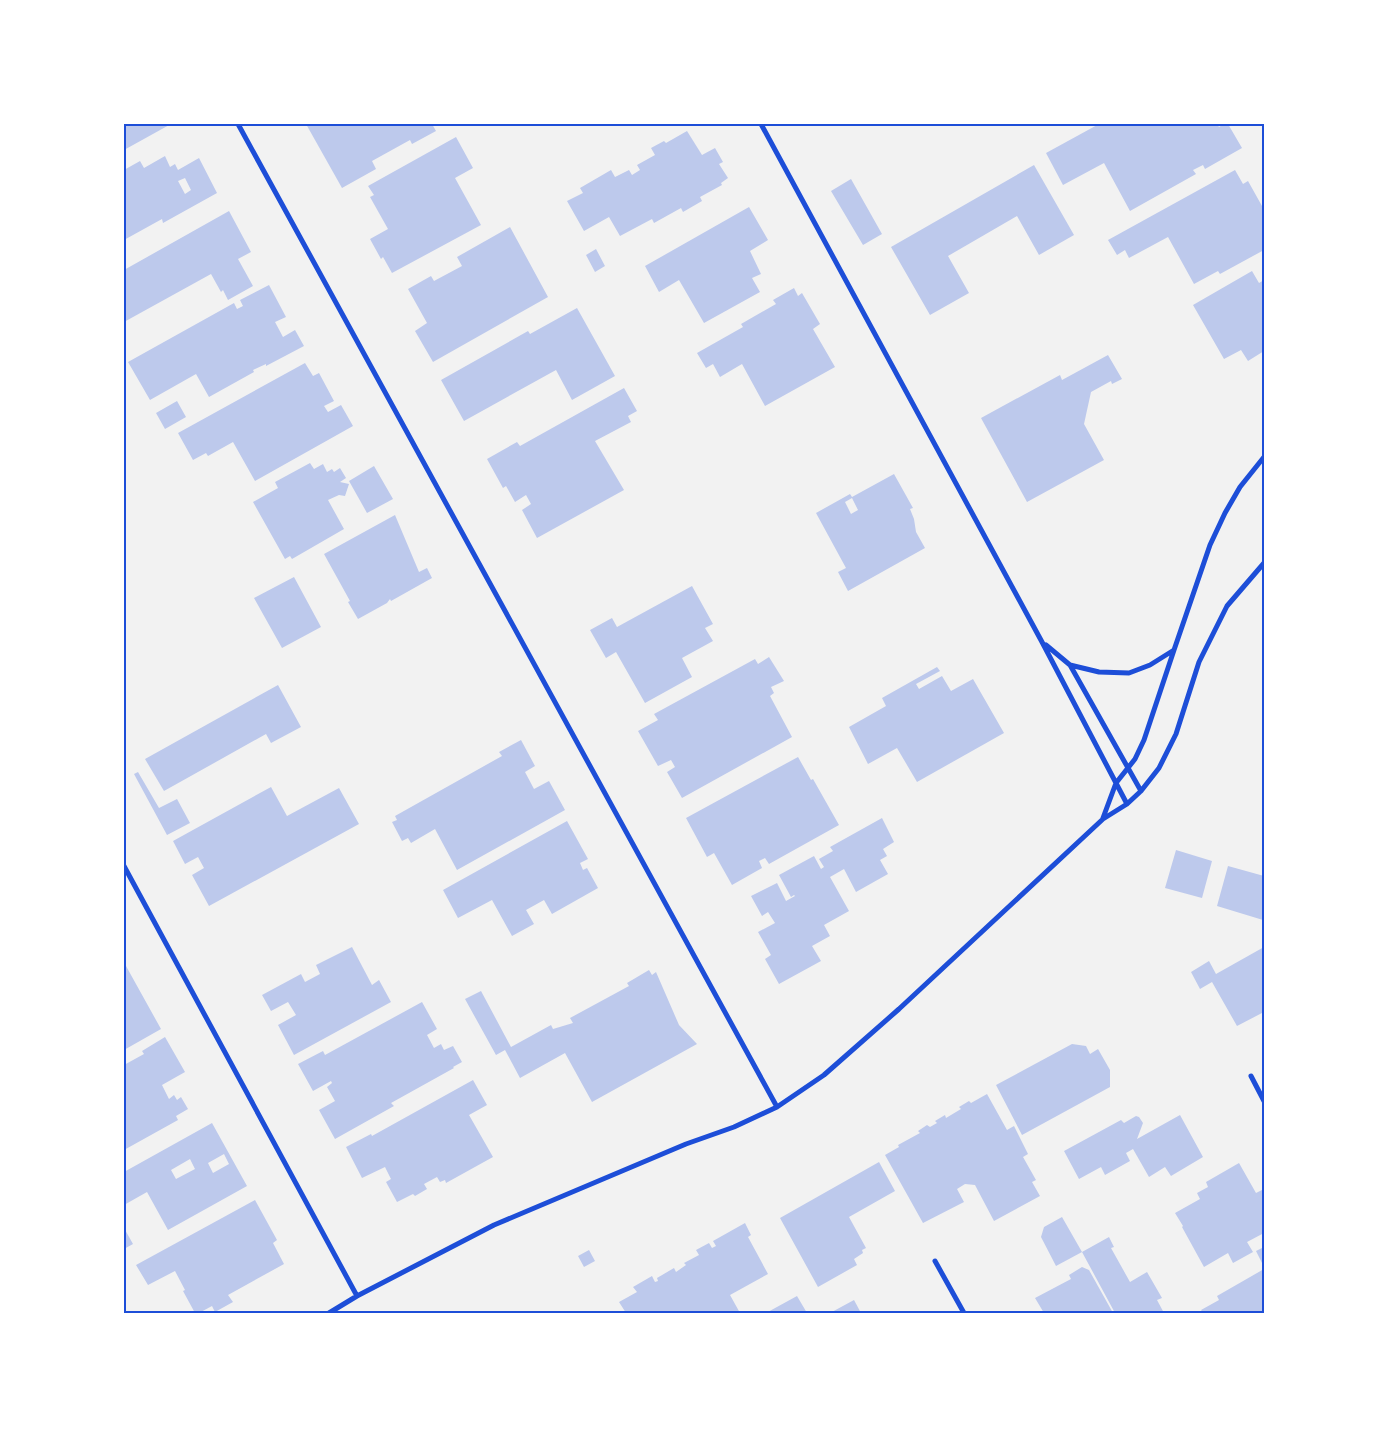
<svg xmlns="http://www.w3.org/2000/svg" width="1388" height="1437" font-family="Jost,sans-serif">
<style>
.building{fill:#bdc9ec;fill-rule:evenodd}
.lines{fill:none;stroke-linecap:round;stroke-linejoin:round}
.minor{stroke:#1d4ed8;stroke-width:5}
.neatline{fill:none;stroke:#1d4ed8;stroke-width:2}
</style>
<rect width="100%" height="100%" fill="#f2f2f2"/>
<path class="building" d="M 124,124 L 171,124 L 124,150 Z
M 306,124 L 432,124 L 436,131 L 412,144 L 410,140 L 372,161 L 376,169 L 342,188 Z
M 1099,124 L 1217,124 L 1219,127 L 1224,124 L 1228,124 L 1242,148 L 1205,169 L 1203,165 L 1193,170 L 1196,174 L 1130,211 L 1104,163 L 1063,185 L 1046,153 Z
M 687,131 L 702,155 L 715,148 L 723,162 L 719,164 L 728,178 L 721,183 L 722,185 L 700,197 L 702,201 L 683,212 L 681,208 L 654,223 L 652,219 L 620,236 L 609,217 L 584,231 L 567,201 L 583,193 L 580,188 L 611,170 L 615,177 L 629,170 L 632,175 L 640,170 L 637,165 L 655,155 L 651,148 L 664,141 L 666,143 Z
M 456,137 L 473,168 L 455,178 L 481,225 L 392,273 L 383,257 L 381,259 L 370,239 L 388,229 L 370,197 L 374,195 L 368,186 Z
M 165,156 L 170,167 L 175,164 L 178,170 L 199,158 L 217,193 L 163,223 L 162,219 L 124,240 L 124,170 L 140,161 L 144,168 ZM 185,178 L 191,190 L 185,194 L 178,181 Z
M 1034,165 L 1074,235 L 1039,255 L 1017,216 L 948,256 L 969,293 L 930,315 L 891,247 Z
M 1235,170 L 1243,184 L 1248,181 L 1262,206 L 1264,204 L 1264,250 L 1220,274 L 1218,271 L 1194,284 L 1168,237 L 1129,258 L 1125,250 L 1117,255 L 1108,240 Z
M 851,179 L 882,234 L 863,245 L 831,191 Z
M 749,207 L 768,240 L 750,251 L 761,274 L 752,278 L 760,292 L 704,323 L 679,280 L 659,292 L 645,266 Z
M 229,211 L 251,252 L 238,259 L 253,286 L 228,300 L 223,290 L 221,292 L 211,274 L 124,322 L 124,270 Z
M 510,227 L 548,297 L 433,362 L 415,331 L 427,323 L 408,289 L 431,276 L 434,281 L 462,266 L 457,257 Z
M 596,249 L 605,266 L 595,272 L 586,255 Z
M 1252,271 L 1259,283 L 1264,280 L 1264,351 L 1248,361 L 1241,350 L 1224,359 L 1193,305 Z
M 269,285 L 286,317 L 275,322 L 283,337 L 295,330 L 304,346 L 266,366 L 266,364 L 253,370 L 254,372 L 209,397 L 196,374 L 150,400 L 128,362 L 234,303 L 237,309 L 243,306 L 240,300 Z
M 794,288 L 798,296 L 802,293 L 820,324 L 813,329 L 835,367 L 765,406 L 742,364 L 720,377 L 713,364 L 706,368 L 697,353 L 743,327 L 741,324 L 776,304 L 773,300 Z
M 577,308 L 615,376 L 572,400 L 556,370 L 464,421 L 441,380 L 528,331 L 530,334 Z
M 1108,355 L 1122,379 L 1112,384 L 1111,381 L 1091,392 L 1084,424 L 1104,460 L 1027,502 L 981,418 L 1060,375 L 1062,380 Z
M 305,363 L 313,376 L 319,373 L 334,401 L 324,406 L 328,412 L 341,405 L 353,426 L 255,481 L 233,442 L 208,456 L 206,453 L 193,460 L 178,433 Z
M 624,388 L 637,411 L 628,416 L 631,422 L 595,441 L 624,490 L 537,538 L 522,510 L 531,504 L 526,495 L 515,502 L 506,486 L 503,488 L 487,459 L 517,442 L 520,446 Z
M 177,401 L 186,417 L 165,429 L 156,413 Z
M 310,463 L 314,469 L 323,464 L 327,472 L 332,469 L 334,472 L 340,468 L 346,478 L 340,482 L 349,484 L 345,496 L 339,495 L 328,500 L 344,529 L 292,559 L 290,556 L 285,559 L 253,502 L 278,488 L 275,482 Z
M 374,466 L 393,499 L 367,513 L 349,481 Z
M 894,474 L 913,508 L 910,509 L 914,519 L 916,532 L 925,548 L 848,591 L 838,572 L 846,568 L 816,513 L 850,494 L 852,497 ZM 852,498 L 858,510 L 851,514 L 845,502 Z
M 395,515 L 419,572 L 427,568 L 432,578 L 391,601 L 390,599 L 387,603 L 358,619 L 348,602 L 350,601 L 324,554 Z
M 294,577 L 321,627 L 282,648 L 254,598 Z
M 692,586 L 713,624 L 705,628 L 713,641 L 682,658 L 692,677 L 645,703 L 616,652 L 606,658 L 590,630 L 612,618 L 617,627 Z
M 769,657 L 784,681 L 771,687 L 774,693 L 770,696 L 792,737 L 682,798 L 667,772 L 675,767 L 671,760 L 658,766 L 638,731 L 658,720 L 654,714 L 755,659 L 758,664 Z
M 937,667 L 940,671 L 916,684 L 919,689 L 942,676 L 951,691 L 973,679 L 1004,733 L 917,782 L 897,748 L 868,764 L 849,727 L 886,706 L 882,698 Z
M 278,685 L 301,727 L 271,743 L 266,734 L 164,791 L 145,759 Z
M 521,740 L 535,766 L 525,772 L 534,789 L 549,781 L 565,810 L 457,870 L 435,829 L 411,843 L 408,838 L 402,841 L 392,822 L 397,820 L 395,816 L 502,756 L 499,752 Z
M 798,757 L 811,780 L 813,779 L 839,825 L 769,864 L 765,858 L 759,861 L 762,868 L 732,885 L 714,853 L 707,857 L 686,818 Z
M 138,772 L 159,808 L 177,799 L 190,823 L 167,835 L 134,774 Z
M 271,787 L 287,816 L 339,788 L 359,824 L 209,906 L 192,875 L 204,868 L 198,857 L 185,864 L 173,841 Z
M 882,818 L 894,842 L 883,849 L 887,856 L 880,860 L 888,874 L 856,892 L 844,869 L 830,877 L 849,911 L 824,925 L 830,936 L 812,946 L 821,961 L 779,984 L 765,959 L 771,955 L 758,932 L 775,923 L 768,912 L 762,916 L 751,896 L 777,883 L 786,901 L 795,896 L 794,895 L 791,897 L 779,875 L 814,856 L 821,869 L 824,867 L 819,859 L 833,851 L 830,847 Z
M 567,821 L 588,859 L 580,863 L 583,870 L 587,868 L 598,888 L 552,914 L 544,900 L 526,910 L 534,924 L 512,936 L 492,900 L 458,918 L 443,890 Z
M 1176,850 L 1212,861 L 1202,898 L 1165,888 Z
M 1228,866 L 1264,876 L 1263,920 L 1217,906 Z
M 352,947 L 372,985 L 379,980 L 391,1002 L 294,1055 L 278,1025 L 296,1015 L 288,1002 L 271,1011 L 262,995 L 301,974 L 305,982 L 320,974 L 316,965 Z
M 1264,947 L 1264,1018 L 1262,1013 L 1237,1026 L 1212,982 L 1200,989 L 1191,972 L 1209,961 L 1216,974 Z
M 126,966 L 161,1029 L 124,1050 L 124,967 Z
M 649,970 L 652,975 L 656,972 L 679,1025 L 697,1044 L 592,1102 L 565,1053 L 520,1078 L 505,1050 L 496,1055 L 465,999 L 481,991 L 511,1047 L 551,1025 L 553,1029 L 573,1023 L 570,1018 L 629,986 L 627,983 Z
M 422,1002 L 437,1029 L 427,1035 L 434,1048 L 441,1044 L 444,1050 L 453,1046 L 462,1062 L 453,1067 L 454,1068 L 391,1103 L 394,1106 L 335,1139 L 319,1110 L 335,1101 L 327,1087 L 332,1083 L 331,1081 L 313,1091 L 298,1064 L 323,1051 L 325,1055 Z
M 165,1037 L 185,1072 L 162,1085 L 169,1099 L 174,1095 L 177,1100 L 181,1097 L 188,1109 L 176,1116 L 178,1120 L 124,1150 L 124,1065 L 144,1054 L 142,1051 Z
M 1072,1044 L 1086,1046 L 1090,1054 L 1098,1049 L 1110,1070 L 1110,1087 L 1022,1135 L 996,1085 Z
M 473,1080 L 487,1105 L 469,1115 L 493,1157 L 446,1183 L 445,1180 L 440,1182 L 437,1177 L 424,1184 L 427,1189 L 415,1196 L 413,1194 L 397,1202 L 386,1182 L 391,1179 L 385,1167 L 362,1178 L 346,1147 L 371,1134 L 372,1136 Z
M 987,1094 L 1007,1130 L 1014,1126 L 1028,1154 L 1023,1157 L 1036,1180 L 1032,1182 L 1040,1196 L 994,1221 L 975,1185 L 965,1184 L 957,1189 L 964,1202 L 923,1223 L 885,1155 L 899,1147 L 898,1145 L 920,1133 L 918,1131 L 927,1125 L 930,1127 L 937,1123 L 935,1121 L 945,1115 L 946,1118 L 961,1109 L 959,1107 L 969,1101 L 971,1103 Z
M 1180,1115 L 1203,1157 L 1171,1176 L 1165,1167 L 1149,1177 L 1133,1149 L 1126,1153 L 1130,1161 L 1105,1175 L 1101,1167 L 1079,1179 L 1064,1151 L 1121,1120 L 1124,1123 L 1136,1116 L 1139,1117 L 1143,1123 L 1137,1139 Z
M 212,1123 L 247,1186 L 168,1230 L 147,1192 L 124,1205 L 124,1172 ZM 224,1154 L 229,1164 L 213,1173 L 208,1163 ZM 190,1159 L 195,1169 L 176,1179 L 171,1170 Z
M 879,1162 L 895,1191 L 849,1217 L 866,1248 L 862,1250 L 863,1253 L 854,1259 L 857,1265 L 818,1287 L 780,1218 Z
M 1239,1163 L 1256,1193 L 1264,1189 L 1264,1233 L 1247,1242 L 1253,1252 L 1233,1263 L 1228,1253 L 1204,1267 L 1182,1227 L 1183,1226 L 1175,1213 L 1200,1199 L 1197,1193 L 1208,1187 L 1206,1182 Z
M 255,1200 L 277,1240 L 273,1243 L 284,1264 L 228,1295 L 233,1302 L 215,1312 L 212,1306 L 199,1313 L 195,1313 L 183,1291 L 185,1290 L 175,1271 L 148,1285 L 136,1265 Z
M 1062,1217 L 1082,1252 L 1056,1266 L 1041,1237 L 1044,1227 Z
M 745,1223 L 751,1235 L 748,1237 L 768,1274 L 730,1295 L 740,1313 L 626,1313 L 619,1302 L 637,1292 L 633,1287 L 652,1276 L 655,1282 L 658,1281 L 657,1278 L 674,1268 L 676,1272 L 686,1265 L 684,1263 L 699,1255 L 696,1250 L 709,1243 L 712,1248 L 716,1246 L 713,1241 Z
M 124,1228 L 133,1244 L 124,1249 Z
M 1109,1237 L 1114,1247 L 1111,1248 L 1130,1282 L 1147,1272 L 1162,1298 L 1157,1300 L 1164,1313 L 1115,1313 L 1082,1252 Z
M 1264,1247 L 1264,1267 L 1256,1251 Z
M 589,1250 L 595,1261 L 584,1267 L 578,1256 Z
M 1082,1267 L 1089,1270 L 1113,1313 L 1044,1313 L 1035,1298 L 1071,1279 L 1069,1275 Z
M 1264,1269 L 1264,1313 L 1203,1313 L 1201,1310 L 1219,1300 L 1217,1296 Z
M 797,1296 L 807,1313 L 766,1313 Z
M 854,1300 L 861,1313 L 830,1313 Z"/>
<g class="lines">
<path class="minor" d="M 238,124 L 777,1107
M 761,124 L 1042,642 L 1127,804
M 1046,645 L 1070,665 L 1099,672 L 1129,673 L 1150,665 L 1174,650 L 1210,545 L 1225,513 L 1240,487 L 1264,457
M 1070,665 L 1141,791
M 1103,818 L 1116,783 L 1135,759 L 1144,740 L 1174,650
M 124,866 L 357,1296
M 1251,1076 L 1264,1101
M 935,1261 L 964,1313
M 329,1313 L 357,1296 L 494,1225 L 686,1144 L 734,1127 L 777,1107 L 824,1075 L 899,1009 L 1103,819 L 1127,804 L 1141,791 L 1159,768 L 1176,734 L 1199,662 L 1227,606 L 1264,563"/>
</g>
<rect width="1388" height="1437" fill="none" stroke="#ffffff" stroke-width="250"/>
<rect x="125" y="125" width="1138" height="1187" class="neatline"/>
</svg>
